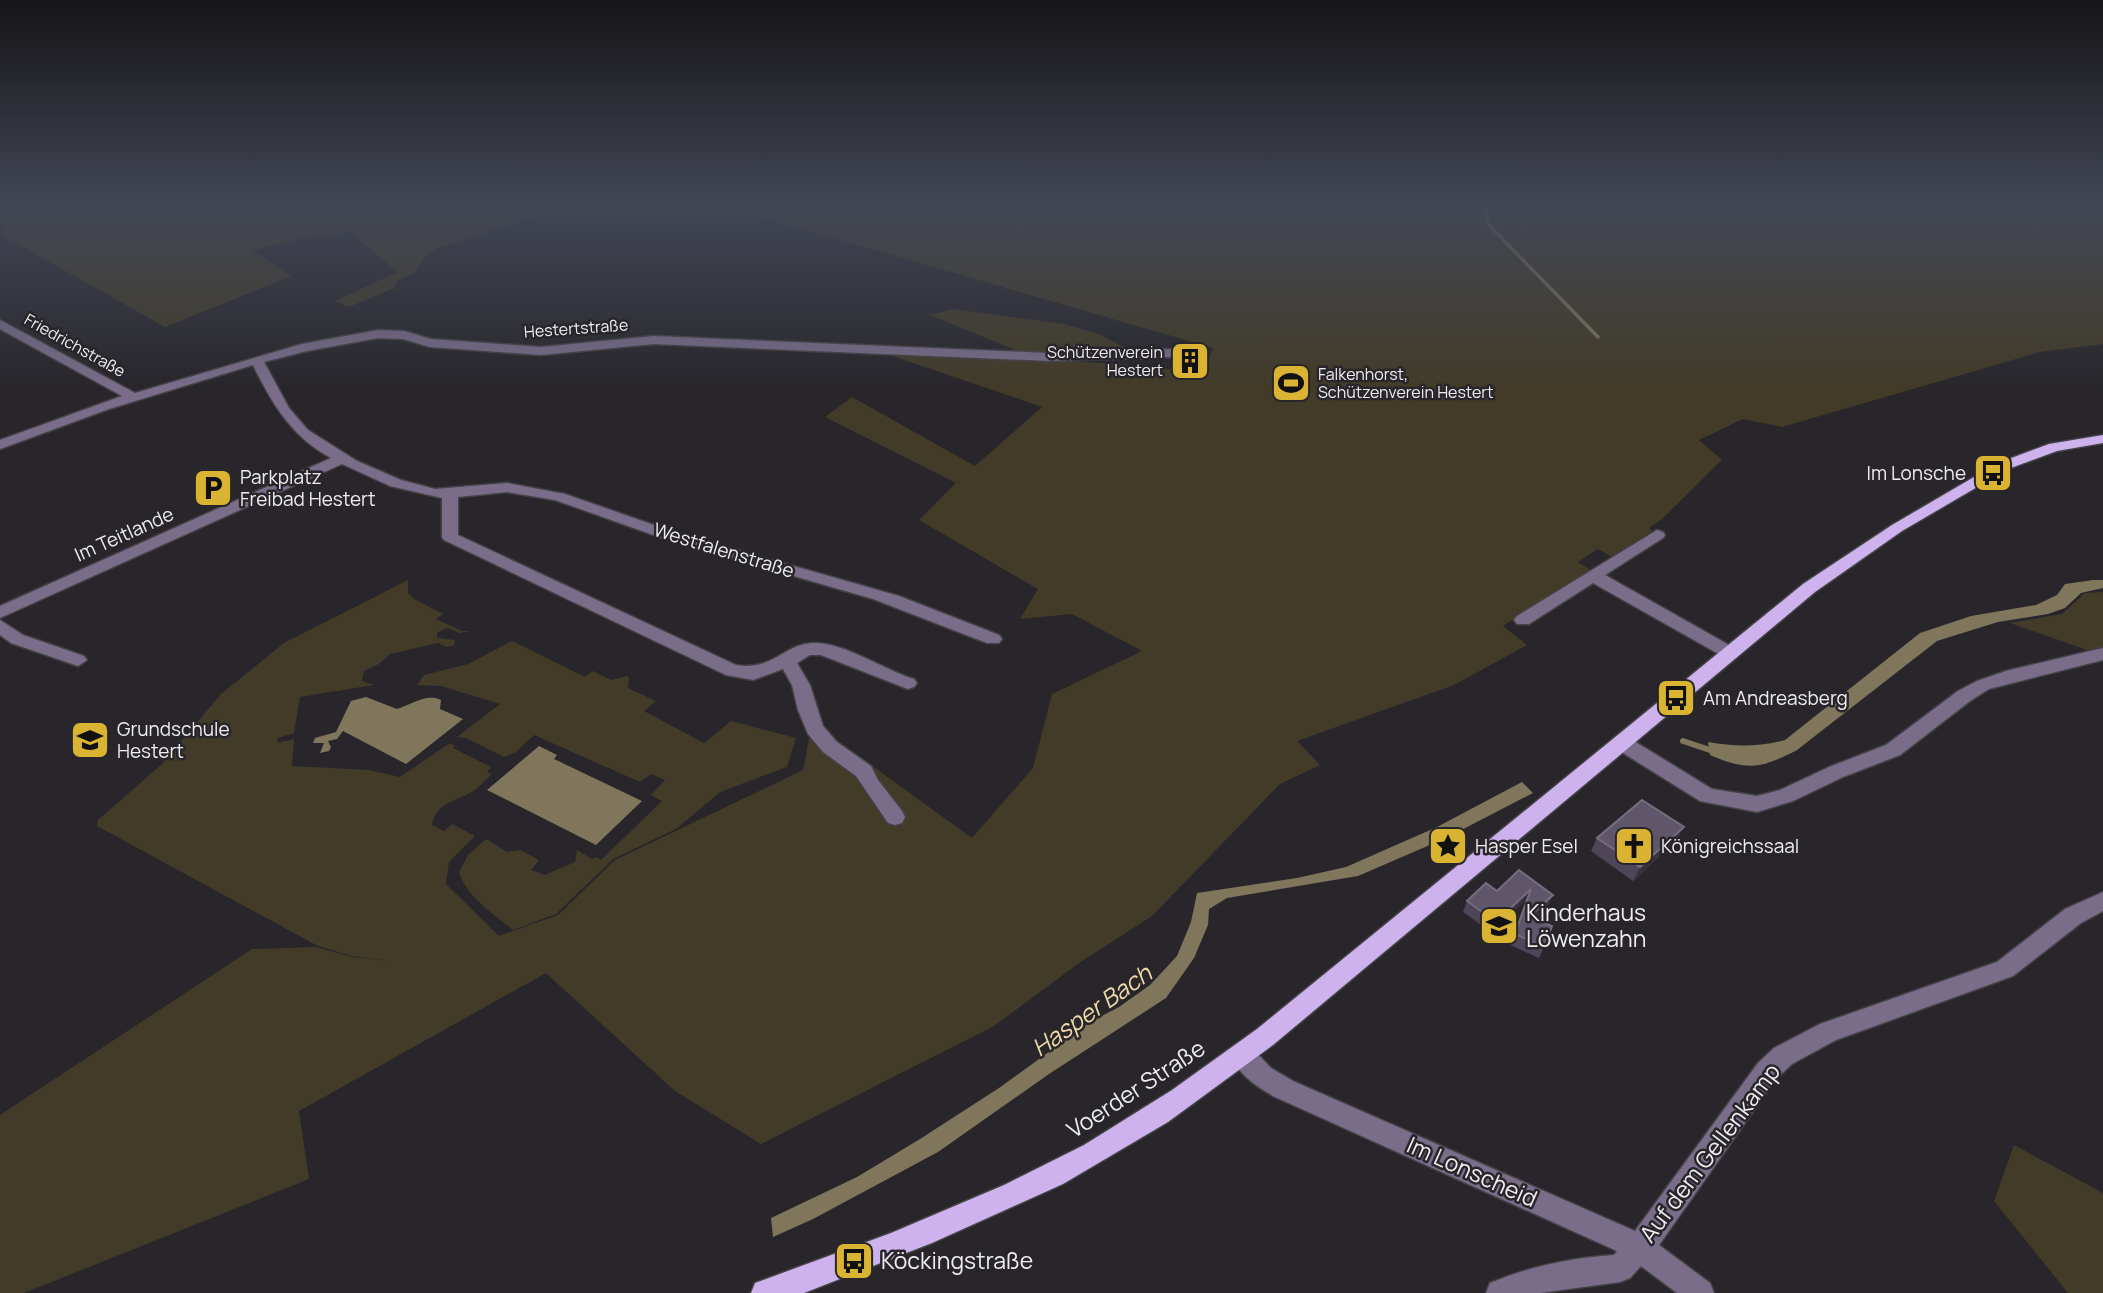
<svg xmlns="http://www.w3.org/2000/svg" width="2103" height="1293" font-family="Manrope,sans-serif">
<style>
.green{fill:#423b28}
.water{fill:#7f765b}
.lines{fill:none;stroke-linecap:round;stroke-linejoin:round}
.stream-far1{stroke:#7f765b;stroke-width:3.5}
.stream{stroke:#7f765b;stroke-width:6}
.minor-casing{stroke:#444246;stroke-width:3}
.major-casing{stroke:#444246;stroke-width:3}
.minor{fill:#796d89;fill-rule:evenodd}
.major{fill:#cdb2ed;fill-rule:evenodd}
.wall{fill:#4e4559}
.shaded-wall{fill:#383140}
.building{fill:#5f5769;stroke:#766e7e;stroke-width:2}
.labels{text-anchor:middle;stroke-width:5;stroke-linejoin:round;paint-order:stroke}
.far-street-label{font-size:16px;fill:#eeecef;stroke:#28262b}
.far-poi-label{font-size:16px;fill:#eeecef;stroke:#28262b;text-anchor:end}
.poi-label{font-size:19px;fill:#eeecef;stroke:#28262b;text-anchor:start}
.street-label{font-size:19px;fill:#eeecef;stroke:#28262b}
.near-poi-label{font-size:23px;fill:#eeecef;stroke:#28262b;text-anchor:start}
.near-street-label{font-size:23px;fill:#eeecef;stroke:#28262b}
.near-water-label{font-size:24px;font-style:italic;fill:#ecd9a5;stroke:#28262b}
</style>
<rect width="100%" height="100%" fill="#28262b"/>
<path class="green" d="M 0,207 L 131,207 L 135,209 C 158,202 184,205 204,216 L 231,207 L 566,207 L 441,247 L 426,256 L 414,273 L 397,281 L 394,288 L 349,307 L 335,301 L 397,272 L 350,232 L 309,237 L 252,250 L 291,276 L 165,327 L 2,235 Z
M 742,207 L 2103,207 L 2103,344 L 2040,352 L 1782,427 L 1743,419 L 1699,440 L 1722,460 L 1662,519 L 1649,528 L 1652,531 L 1612,557 L 1598,549 L 1578,562 L 1590,570 L 1503,626 L 1527,645 L 1454,685 L 1297,741 L 1320,765 L 1280,784 L 1152,916 L 1079,963 L 994,1026 L 761,1144 L 675,1091 L 546,973 L 299,1111 L 309,1179 L 24,1293 L 0,1293 L 0,1115 L 252,949 L 316,947 L 352,957 L 393,961 L 351,956 L 316,945 L 97,826 L 98,820 L 162,764 L 221,694 L 284,643 L 408,580 L 408,593 L 414,599 L 443,614 L 436,619 L 462,631 L 471,631 L 459,633 C 449,628 447,626 437,633 L 437,638 L 455,640 L 454,645 L 446,647 L 438,643 L 390,654 L 379,664 L 364,671 L 362,681 L 374,685 L 300,697 L 294,733 L 278,738 L 277,743 L 294,739 L 292,766 L 369,770 L 400,777 L 450,743 L 455,746 L 453,748 L 491,767 L 487,772 L 492,774 C 485,780 478,789 470,793 C 453,802 436,803 432,825 L 444,831 L 452,824 L 475,836 L 449,862 L 446,884 L 499,936 L 558,915 L 615,860 L 803,770 L 810,734 L 821,729 L 972,838 L 1033,768 L 1052,694 L 1142,651 L 1072,614 L 1020,619 L 1038,589 L 919,520 L 956,483 L 825,417 L 852,397 L 975,466 L 1042,407 L 884,353 L 1123,364 L 1203,373 L 1213,348 L 747,213 Z
M 953,309 L 1064,324 L 1099,334 L 1133,352 L 1023,353 L 930,315 Z
M 2103,592 L 2103,649 L 2090,651 L 2010,623 L 2062,614 L 2085,593 Z
M 512,641 L 585,677 L 593,671 L 611,680 L 627,676 L 629,679 L 628,688 L 656,701 L 644,711 L 704,743 L 731,721 L 796,738 L 787,767 L 720,792 L 676,829 L 613,859 L 556,914 L 513,930 C 494,914 466,897 459,872 L 468,855 L 486,839 L 507,852 L 521,850 L 539,860 L 531,870 L 545,875 L 575,862 L 577,850 L 592,859 L 596,857 L 601,860 L 662,801 L 651,795 L 665,780 L 651,774 L 640,782 L 534,735 L 516,752 L 504,757 L 466,738 L 457,737 L 500,704 L 441,686 L 417,685 L 424,675 L 468,664 Z
M 2014,1145 L 2103,1193 L 2103,1293 L 2068,1293 L 1994,1201 Z"/>
<path class="water" d="M 2093,580 L 2103,580 L 2103,588 L 2081,593 L 2065,608 L 2048,614 L 1998,622 L 1937,641 L 1797,750 C 1761,769 1747,771 1710,755 L 1708,742 C 1735,747 1758,747 1785,740 L 1920,633 L 1971,616 L 2036,605 L 2057,595 L 2065,584 Z
M 366,697 L 397,709 C 411,705 426,693 441,700 L 440,709 L 463,719 L 406,764 L 343,731 L 337,739 L 328,741 L 331,747 L 329,751 L 320,753 L 324,743 L 313,743 L 315,738 L 336,732 L 351,701 Z
M 539,746 L 557,755 L 554,759 L 642,801 L 596,845 L 487,790 Z
M 1522,782 L 1533,793 L 1446,838 L 1358,876 L 1227,898 L 1209,909 L 1208,925 L 1194,958 L 1166,998 L 1049,1074 L 938,1152 L 813,1219 L 773,1237 L 771,1218 L 857,1177 L 920,1139 L 999,1088 L 1090,1022 L 1119,1007 L 1150,985 L 1177,956 L 1191,922 L 1197,893 L 1297,878 L 1346,867 L 1437,827 Z"/>
<g class="lines">
<path class="stream-far1" d="M 1486,207 L 1488,224 L 1598,337"/>
<path class="stream" d="M 1683,741 L 1713,751"/>
<g class="minor-casing">
<path id="minor" d="M 0,320 L 135,393 L 302,344 L 378,330 L 404,331 L 431,339 L 541,347 L 654,336 L 1049,353 L 1173,349 L 1179,353 L 1173,357 L 1049,361 L 654,344 L 541,355 L 430,347 L 403,339 L 378,338 L 307,351 L 264,362 L 289,408 L 308,430 L 357,461 L 401,480 L 435,489 L 507,483 L 565,494 L 671,531 L 899,596 L 999,635 L 1002,639 L 999,643 L 987,643 L 873,599 L 659,537 L 555,500 L 507,492 L 458,497 L 458,535 L 736,665 C 773,671 783,645 812,643 C 842,641 884,670 914,679 L 917,683 L 914,687 L 908,689 L 821,655 L 810,655 L 797,663 L 810,685 L 823,726 L 837,742 L 871,766 L 878,780 L 902,811 L 905,817 L 902,823 L 895,825 L 888,823 L 856,776 L 823,752 L 808,734 L 798,710 L 792,685 L 783,669 L 753,680 L 726,675 L 444,540 L 442,537 L 442,498 L 390,486 L 342,464 L 0,618 L 0,606 L 331,458 C 291,436 273,405 253,365 L 109,409 L 0,449 L 0,440 L 122,396 L 0,329 Z
M 1657,530 L 1663,532 L 1665,535 L 1663,538 L 1605,575 L 1736,649 L 1739,653 L 1736,657 L 1724,657 L 1593,583 L 1529,624 L 1517,624 L 1514,620 L 1517,616 Z
M 0,620 L 23,635 L 84,656 L 87,660 L 78,666 L 11,643 L 0,635 Z
M 2103,648 L 2103,660 L 1989,689 L 1970,701 L 1900,755 L 1843,777 L 1793,801 L 1757,812 L 1700,801 L 1615,748 L 1612,743 L 1615,738 L 1629,738 L 1712,789 L 1757,796 L 1780,790 L 1829,767 L 1886,745 L 1958,691 L 1977,681 L 2006,671 Z
M 2103,892 L 2103,911 L 2081,923 L 2013,976 L 1836,1040 L 1792,1064 L 1776,1079 L 1659,1245 L 1710,1283 L 1714,1293 L 1677,1293 L 1641,1266 L 1630,1278 L 1620,1282 L 1540,1293 L 1486,1293 L 1490,1283 C 1531,1266 1570,1258 1614,1255 L 1617,1251 L 1275,1097 C 1257,1087 1239,1075 1230,1055 L 1233,1047 L 1242,1044 L 1251,1047 L 1271,1068 L 1293,1081 L 1635,1231 L 1758,1063 L 1774,1048 L 1820,1024 L 1997,962 L 2065,909 Z"/>
</g>
<g class="major-casing">
<path id="major" d="M 2103,435 L 2103,443 L 2057,451 L 2008,469 L 1902,531 L 1815,592 L 1273,1045 L 1168,1122 L 1063,1184 L 932,1243 L 804,1293 L 751,1293 L 755,1283 L 891,1233 L 1004,1185 L 1084,1145 L 1172,1090 L 1257,1029 L 1803,584 L 1892,525 L 1998,463 L 2049,444 Z"/>
</g>
<use href="#minor" class="minor"/>
<use href="#major" class="major"/>
</g>
<path class="wall" d="M 1684,827 L 1676,841 L 1633,881 L 1591,851 L 1597,838 Z
M 1519,870 L 1548,906 L 1534,919 L 1544,947 L 1539,958 L 1510,945 L 1526,900 L 1491,932 L 1463,912 L 1467,901 L 1497,891 Z"/>
<path class="shaded-wall" d="M 1684,827 L 1676,841 L 1633,881 L 1640,867 Z
M 1531,889 L 1526,900 L 1491,932 L 1496,922 Z
M 1553,895 L 1548,906 L 1524,927 L 1529,917 Z"/>
<path class="building" d="M 1642,800 L 1684,827 L 1640,867 L 1597,838 Z
M 1519,870 L 1553,895 L 1529,917 L 1552,926 L 1544,947 L 1515,934 L 1531,889 L 1496,922 L 1467,901 L 1486,883 L 1497,891 Z"/>
<linearGradient id="sky" x2="0" y2="1"><stop stop-color="#161518"/><stop offset="0.53" stop-color="#424755"/><stop offset="1" stop-color="#424755" stop-opacity="0"/></linearGradient>
<rect width="2103" height="388" fill="url(#sky)"/>
<defs>
<g id="building-square" transform="scale(2.0125)"><rect x="-9" y="-9" width="18" height="18" rx="4" fill="#dab333" stroke="#28262b"/><path d="M-4-6H4V6H1V3H-1V6H-4ZM-2.5-4.3h1.7v1.8h-1.7ZM.8-4.3h1.7v1.8H.8ZM-2.5-1h1.7V.8h-1.7ZM.8-1h1.7V.8H.8Z" fill="#111"/></g>
<g id="stadium-square" transform="scale(2.0125)"><rect x="-9" y="-9" width="18" height="18" rx="4" fill="#dab333" stroke="#28262b"/><path d="M0-5a6.5 5 0 1 0 0 10a6.5 5 0 1 0 0-10ZM-3.5-1.8h7v3.6h-7Z" fill="#111"/></g>
<g id="bus-square" transform="scale(2.0125)"><rect x="-9" y="-9" width="18" height="18" rx="4" fill="#dab333" stroke="#28262b"/><path d="M-5-6H5V4H4V6H2V4H-2V6H-4V4H-5ZM-3.5-4V0h7V-4ZM-3.5 1.2v1.5H-2V1.2ZM2 1.2v1.5H3.5V1.2Z" fill="#111"/></g>
<g id="parking-square" transform="scale(2.0125)"><rect x="-9" y="-9" width="18" height="18" rx="4" fill="#dab333" stroke="#28262b"/><path d="M-3.5-5.5H1a3.5 3.5 0 0 1 0 7H-1V5.5H-3.5ZM-1-3.4V-.6H.8a1.4 1.4 0 0 0 0-2.8Z" fill="#111"/></g>
<g id="school-square" transform="scale(2.0125)"><rect x="-9" y="-9" width="18" height="18" rx="4" fill="#dab333" stroke="#28262b"/><path d="M0-5L7-2L0 1L-7-2ZM-4 1L0 2.5L4 1V4Q0 6-4 4Z" fill="#111"/></g>
<g id="sight-square" transform="scale(2.0125)"><rect x="-9" y="-9" width="18" height="18" rx="4" fill="#dab333" stroke="#28262b"/><path d="M0-6L1.8-2.2L6-1.7L2.9 1.2L3.7 5.4L0 3.3L-3.7 5.4L-2.9 1.2L-6-1.7L-1.8-2.2Z" fill="#111"/></g>
<g id="church-square" transform="scale(2.0125)"><rect x="-9" y="-9" width="18" height="18" rx="4" fill="#dab333" stroke="#28262b"/><path d="M-1.2-6h2.4v3.5h3.3v2.4h-3.3V6h-2.4V-.1h-3.3v-2.4h3.3Z" fill="#111"/></g>
</defs>
<g fill-rule="evenodd">
<use href="#building-square" x="1190" y="361"/>
<use href="#stadium-square" x="1291" y="383"/>
<use href="#bus-square" x="1993" y="473"/>
<use href="#parking-square" x="213" y="488"/>
<use href="#bus-square" x="1676" y="698"/>
<use href="#school-square" x="90" y="740"/>
<use href="#sight-square" x="1448" y="846"/>
<use href="#church-square" x="1634" y="846"/>
<use href="#school-square" x="1499" y="926"/>
<use href="#bus-square" x="854" y="1261"/>
</g>
<g class="labels">
<g class="far-street-label">
<text transform="translate(576 328) rotate(-4)" y="6">Hestertstraße</text>
<text transform="translate(75 345) rotate(29)" y="6">Friedrichstraße</text>
</g>
<g class="far-poi-label">
<text x="1163" y="358">Schützenverein<tspan x="1163" dy="18">Hestert</tspan></text>
<text x="1318" y="380" text-anchor="start">Falkenhorst,<tspan x="1318" dy="18">Schützenverein Hestert</tspan></text>
</g>
<g class="poi-label">
<text x="1966" y="480" text-anchor="end">Im Lonsche</text>
<text x="240" y="484">Parkplatz<tspan x="240" dy="22">Freibad Hestert</tspan></text>
<text x="1703" y="705">Am Andreasberg</text>
<text x="117" y="736">Grundschule<tspan x="117" dy="22">Hestert</tspan></text>
<text x="1475" y="853">Hasper Esel</text>
<text x="1661" y="853">Königreichssaal</text>
</g>
<g class="street-label">
<text transform="translate(124 534) rotate(-24)" y="7">Im Teitlande</text>
<text transform="translate(724 550) rotate(17)" y="7">Westfalenstraße</text>
</g>
<g class="near-poi-label">
<text x="1526" y="921">Kinderhaus<tspan x="1526" dy="26">Löwenzahn</tspan></text>
<text x="881" y="1269">Köckingstraße</text>
</g>
<g class="near-street-label">
<text transform="translate(1136 1089) rotate(-33)" y="8">Voerder Straße</text>
<text transform="translate(1710 1153) rotate(-53)" y="8">Auf dem Gellenkamp</text>
<text transform="translate(1472 1172) rotate(24)" y="8">Im Lonscheid</text>
</g>
<g class="near-water-label">
<text transform="translate(1092 1011) rotate(-35)" y="8">Hasper Bach</text>
</g>
</g>
</svg>
